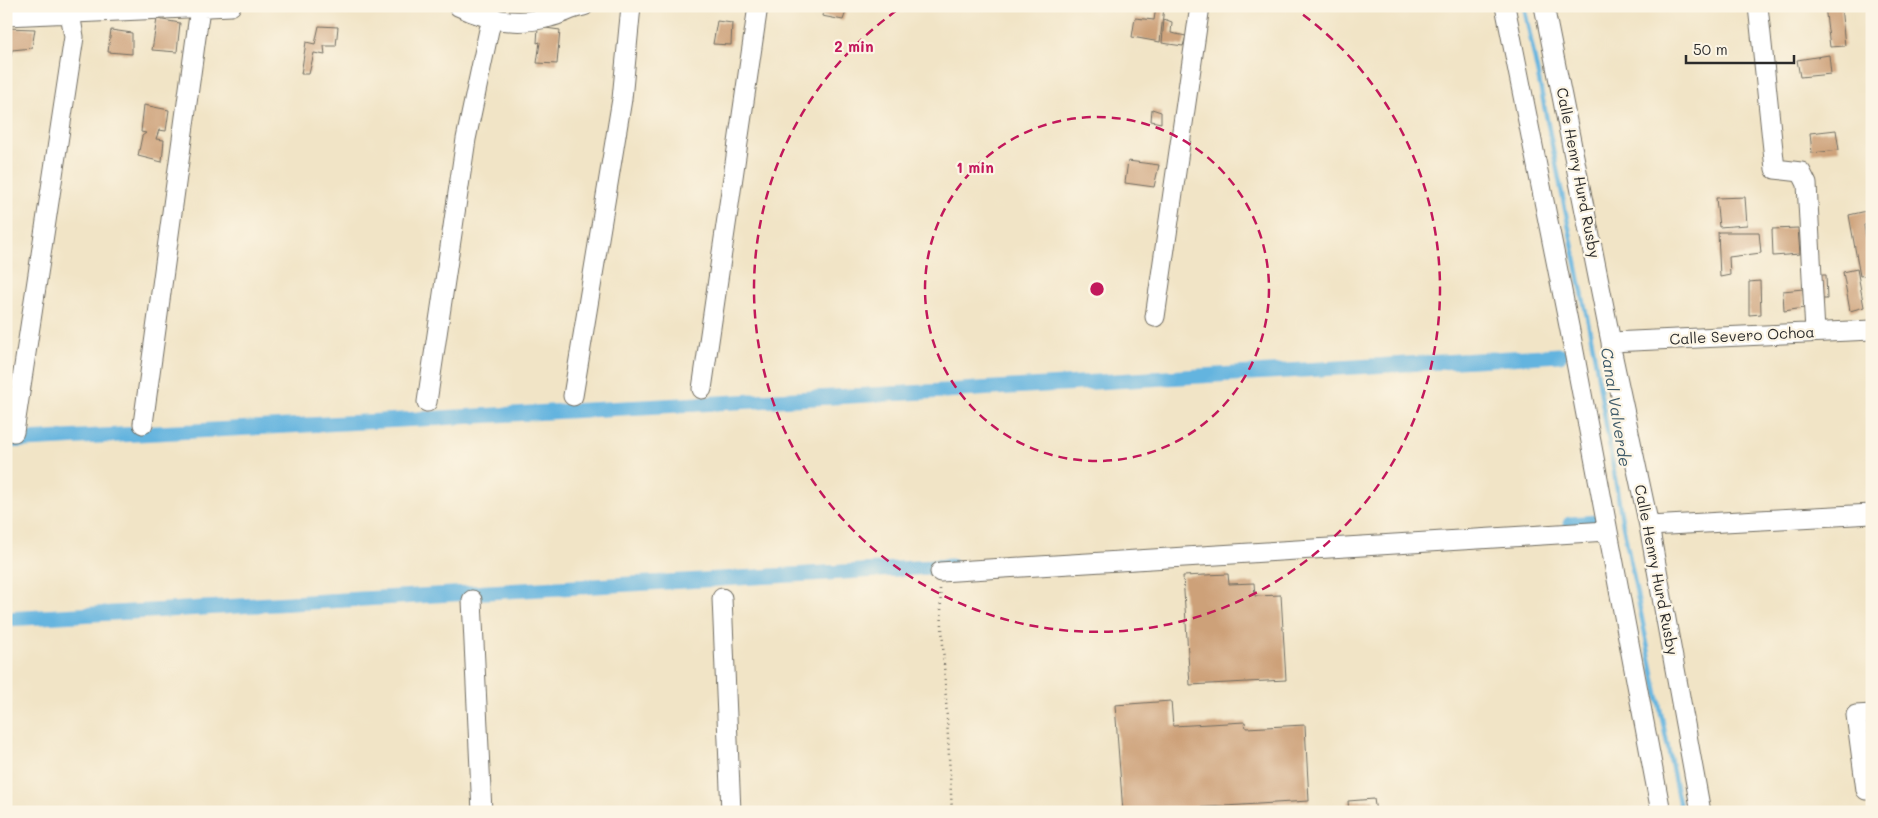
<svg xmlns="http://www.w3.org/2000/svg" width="1878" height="818" font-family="Mali,sans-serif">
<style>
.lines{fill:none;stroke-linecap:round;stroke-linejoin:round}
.stream{stroke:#64b4df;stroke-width:4.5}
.canal{stroke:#64b4df;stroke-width:15}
.building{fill:#cda179}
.minor-casing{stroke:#706c61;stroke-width:21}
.path{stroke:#706c61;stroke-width:2.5;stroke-dasharray:1 4;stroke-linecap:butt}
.minor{stroke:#fff;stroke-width:19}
.ring{fill:none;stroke:#c2185b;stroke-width:2.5;stroke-dasharray:9 6}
.labels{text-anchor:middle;stroke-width:4.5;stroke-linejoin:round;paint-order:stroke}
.street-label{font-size:15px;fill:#2b2b2b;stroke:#fcf5e5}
.water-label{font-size:16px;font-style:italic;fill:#3f5b6a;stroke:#fcf5e5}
.centre{fill:#c2185b;stroke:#fcf5e5;stroke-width:2.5}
.ring-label{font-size:15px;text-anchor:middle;font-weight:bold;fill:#c2185b;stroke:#fcf5e5;stroke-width:4.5;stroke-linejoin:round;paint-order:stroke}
</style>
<rect width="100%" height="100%" fill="#fcf5e5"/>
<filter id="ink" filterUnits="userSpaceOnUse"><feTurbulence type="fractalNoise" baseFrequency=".02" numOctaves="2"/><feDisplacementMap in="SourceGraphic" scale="10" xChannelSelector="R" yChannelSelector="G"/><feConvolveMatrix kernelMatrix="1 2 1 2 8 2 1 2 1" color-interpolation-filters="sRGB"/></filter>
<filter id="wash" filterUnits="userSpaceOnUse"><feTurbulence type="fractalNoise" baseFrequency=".0096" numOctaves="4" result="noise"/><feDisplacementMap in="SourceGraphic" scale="20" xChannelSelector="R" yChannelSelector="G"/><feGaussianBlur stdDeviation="1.12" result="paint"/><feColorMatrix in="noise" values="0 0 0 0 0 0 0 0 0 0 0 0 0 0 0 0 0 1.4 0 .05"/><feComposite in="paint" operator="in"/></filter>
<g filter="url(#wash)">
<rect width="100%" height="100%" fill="#f1e4c6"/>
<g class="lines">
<path class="stream" d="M 1524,6 L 1593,347 L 1622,520 L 1681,812"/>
<path class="canal" d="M 6,441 L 944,391 L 1560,355
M 1570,524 L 1597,522
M 6,619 L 951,566"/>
</g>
<g id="blocks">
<path class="building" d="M 824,6 L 848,6 L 843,20 L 822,16 Z
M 1317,6 L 1340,6 L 1340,9 L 1317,8 Z
M 1825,6 L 1841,6 L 1845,46 L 1830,47 Z
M 1156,7 L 1164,7 L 1160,42 L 1132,37 L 1135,18 L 1154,20 Z
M 157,19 L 180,23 L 177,52 L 152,50 Z
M 1164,19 L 1172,22 L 1171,33 L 1186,36 L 1183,46 L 1162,43 Z
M 717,21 L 732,23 L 731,45 L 713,44 Z
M 319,26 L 338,27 L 336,46 L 324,46 L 325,55 L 314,53 L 309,74 L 301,74 L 306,42 L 315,44 Z
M 538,27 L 560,30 L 557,64 L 537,63 L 540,42 L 537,43 Z
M 6,28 L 35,29 L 32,48 L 12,50 L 7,76 Z
M 111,30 L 132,33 L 132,54 L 108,52 Z
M 1829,55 L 1831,74 L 1800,77 L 1797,60 Z
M 144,105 L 169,110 L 166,131 L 159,130 L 156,139 L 164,140 L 162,162 L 138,156 L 142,136 L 146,133 L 141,132 Z
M 1152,109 L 1161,112 L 1161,123 L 1151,121 Z
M 1836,130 L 1839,150 L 1812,153 L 1810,133 Z
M 1128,161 L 1159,165 L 1154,187 L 1125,183 Z
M 1745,197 L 1747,225 L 1719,227 L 1716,198 Z
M 1871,210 L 1872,223 L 1864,225 L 1868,251 L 1872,250 L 1872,274 L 1860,276 L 1849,215 Z
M 1798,228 L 1800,254 L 1773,256 L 1772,229 Z
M 1718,232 L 1759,232 L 1761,253 L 1729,257 L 1730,275 L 1720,277 Z
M 1857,269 L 1864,307 L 1850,311 L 1843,272 Z
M 1817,275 L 1826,275 L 1827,299 L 1818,299 Z
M 1760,281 L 1761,314 L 1749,315 L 1749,282 Z
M 1803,289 L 1804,308 L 1784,311 L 1783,291 Z
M 1228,574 L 1229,584 L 1254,583 L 1255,596 L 1281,595 L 1286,680 L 1190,685 L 1183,576 Z
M 1171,701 L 1173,726 L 1245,722 L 1246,728 L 1305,725 L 1309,801 L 1123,812 L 1115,705 Z
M 1374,799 L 1376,812 L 1349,812 L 1348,801 Z"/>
</g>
</g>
<g filter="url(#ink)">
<use href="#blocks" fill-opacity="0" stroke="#706c61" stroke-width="1"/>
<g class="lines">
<g class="minor-casing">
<path id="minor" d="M 458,6 C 488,21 518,26 550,17 C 562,14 572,8 584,6
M 1505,6 L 1572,341 L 1661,812
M 1544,6 L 1611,342 L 1612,353 L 1649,526 L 1701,812
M 1758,6 L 1775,169 L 1801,172 L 1807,184 L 1815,332
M 6,16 L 231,6
M 1155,317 L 1200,6
M 1611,342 L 1872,330
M 702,389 L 758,6
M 573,396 L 622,99 L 631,6
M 427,402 L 466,139 L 489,30 L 493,19
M 143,424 L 200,8
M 14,432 L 74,37 L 70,13
M 1649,526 L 1872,514
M 940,572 L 1607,531
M 722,598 L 731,812
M 472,600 L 482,812
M 1866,790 L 1856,715 L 1872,714"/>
</g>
<path class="path" d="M 940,589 L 952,812"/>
<use href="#minor" class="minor"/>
</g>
</g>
<g class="ring">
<circle cx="1097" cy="289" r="172"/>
<path d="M1291 6A343 343 0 1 1 903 6"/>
</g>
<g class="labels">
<g class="street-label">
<text transform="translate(1578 173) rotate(79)" y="5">Calle Henry Hurd Rusby</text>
<text transform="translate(1742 336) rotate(-3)" y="5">Calle Severo Ochoa</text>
<text transform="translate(1656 570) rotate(79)" y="5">Calle Henry Hurd Rusby</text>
</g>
<g class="water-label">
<text transform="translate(1616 407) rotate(81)" y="6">Canal Valverde</text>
</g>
</g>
<circle cx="1097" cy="289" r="8" class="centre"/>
<g class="ring-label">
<text x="854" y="52">2 min</text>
<text x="975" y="173">1 min</text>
</g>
<rect width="1878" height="818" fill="none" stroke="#fcf5e5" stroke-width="25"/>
<path d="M1686 55v8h108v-8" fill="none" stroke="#2b2b2b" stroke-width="2.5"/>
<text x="1693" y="55" font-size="15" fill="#2b2b2b" stroke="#fcf5e5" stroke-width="4" paint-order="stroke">50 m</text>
</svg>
